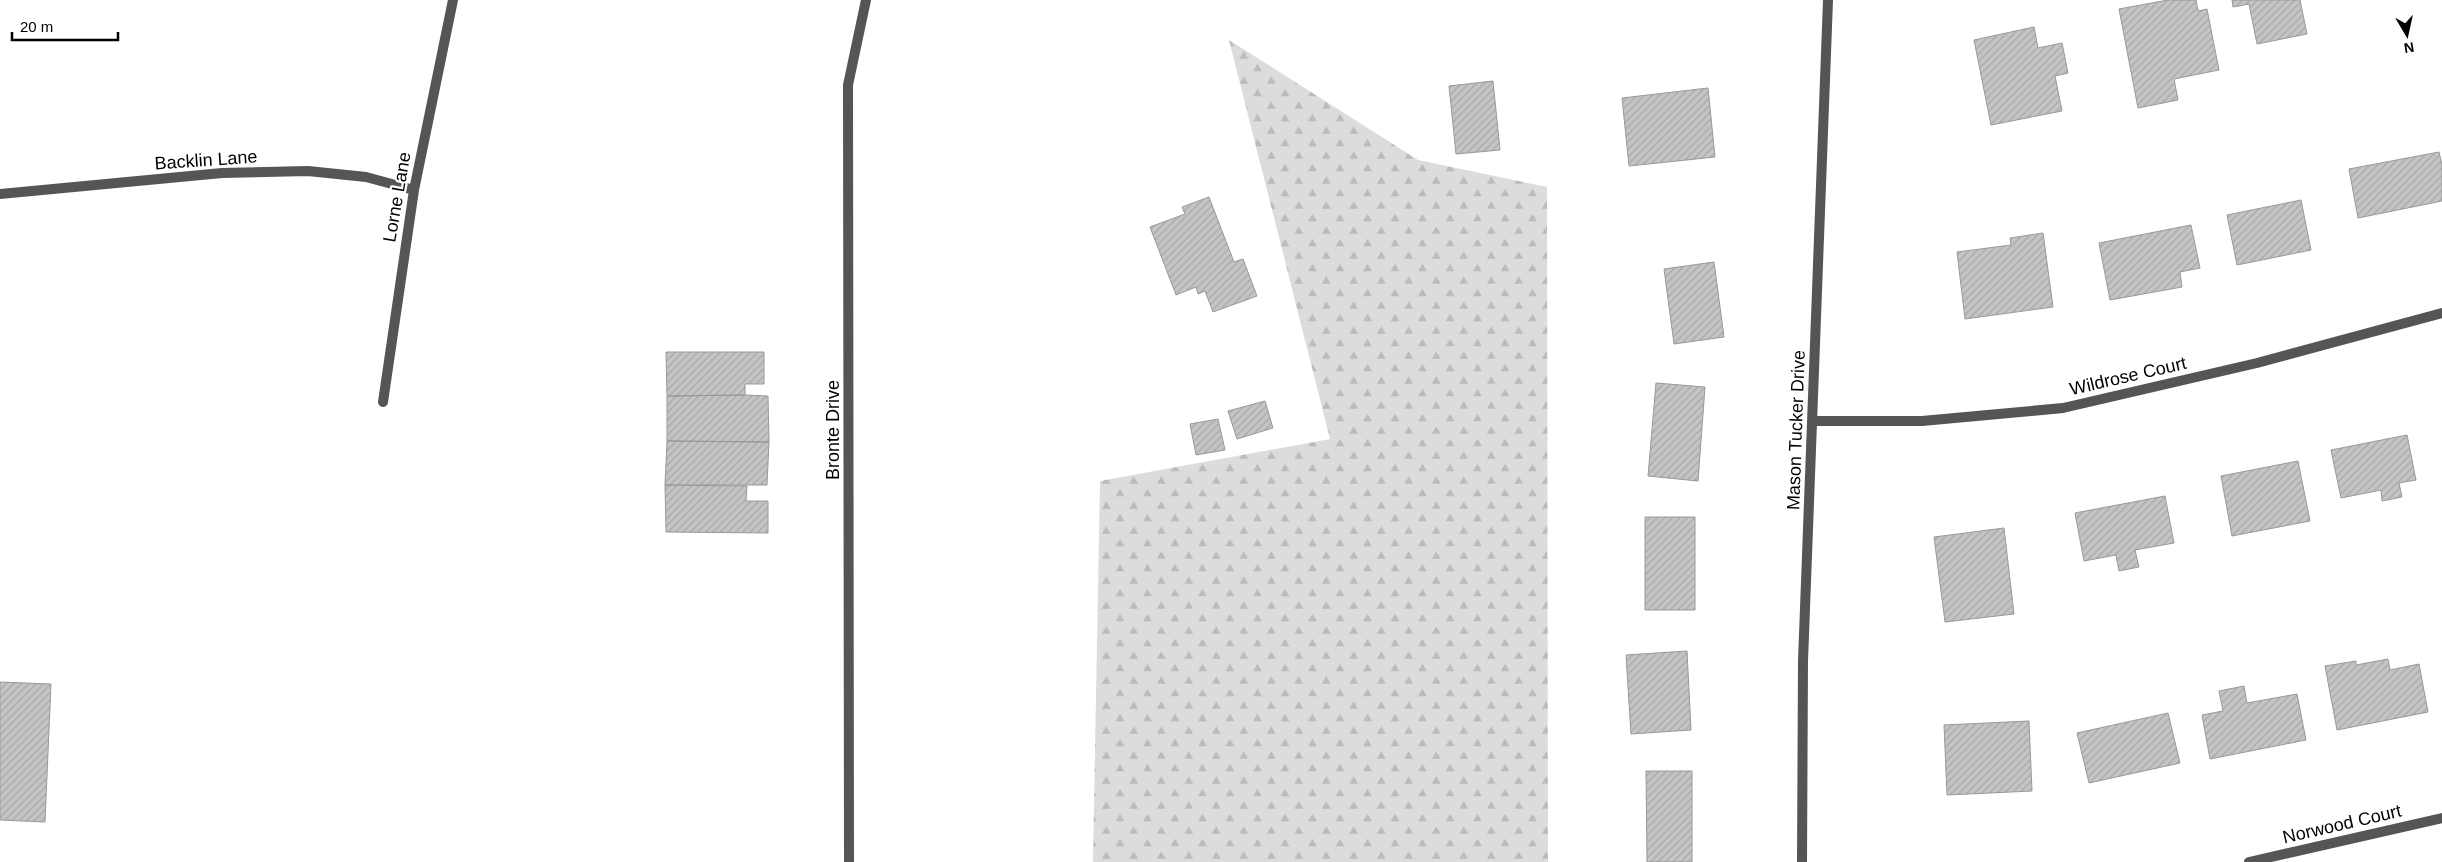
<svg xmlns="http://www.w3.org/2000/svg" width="2442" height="862" font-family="Helvetica,sans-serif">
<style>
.forest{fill:url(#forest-firs)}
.building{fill:url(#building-hatch);stroke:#999}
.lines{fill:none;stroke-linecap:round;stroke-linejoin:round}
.street{stroke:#555;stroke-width:10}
.labels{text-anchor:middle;stroke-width:4.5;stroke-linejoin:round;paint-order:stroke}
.street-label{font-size:18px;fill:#000;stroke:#fff}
</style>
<defs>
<pattern id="forest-firs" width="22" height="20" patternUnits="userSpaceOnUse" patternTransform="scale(1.25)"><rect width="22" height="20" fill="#dcdcdc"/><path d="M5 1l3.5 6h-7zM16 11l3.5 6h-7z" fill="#bbb"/></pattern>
<pattern id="building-hatch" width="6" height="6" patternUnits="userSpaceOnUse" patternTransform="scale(1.25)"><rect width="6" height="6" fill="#c4c4c4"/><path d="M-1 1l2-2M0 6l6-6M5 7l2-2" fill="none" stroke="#a7a7a7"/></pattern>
</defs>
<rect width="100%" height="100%" fill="#fff"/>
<path class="forest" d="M 1229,40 L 1418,160 L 1547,187 L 1548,862 L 1093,862 L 1100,481 L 1330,439 Z"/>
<path class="building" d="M 2168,0 L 2196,0 L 2198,11 L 2207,9 L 2219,70 L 2174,79 L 2178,100 L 2138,108 L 2119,9 Z
M 2232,0 L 2300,0 L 2307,34 L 2257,44 L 2249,4 L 2233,7 Z
M 2034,27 L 2038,48 L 2062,43 L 2068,73 L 2055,76 L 2062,111 L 1991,125 L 1974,40 Z
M 1493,81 L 1500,150 L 1456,154 L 1449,86 Z
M 1708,88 L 1715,157 L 1629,166 L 1622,98 Z
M 2439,152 L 2442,165 L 2442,201 L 2358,218 L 2349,169 Z
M 1209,197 L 1234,262 L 1243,259 L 1257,296 L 1213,312 L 1205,291 L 1198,294 L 1196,287 L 1176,295 L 1150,227 L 1185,214 L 1182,207 Z
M 2301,200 L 2311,250 L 2237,265 L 2227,215 Z
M 2191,225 L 2200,268 L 2180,272 L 2182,287 L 2110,300 L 2099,243 Z
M 2043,233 L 2053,307 L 1965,319 L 1957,252 L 2011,245 L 2010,238 Z
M 1714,262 L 1724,337 L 1674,344 L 1664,269 Z
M 666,352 L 764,352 L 764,384 L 745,384 L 745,395 L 667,396 Z
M 1656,383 L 1705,387 L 1698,481 L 1648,476 Z
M 745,395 L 768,396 L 769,442 L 667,441 L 667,396 Z
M 1265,401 L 1273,428 L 1237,439 L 1228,411 Z
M 1218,419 L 1225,450 L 1196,455 L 1190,424 Z
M 2407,435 L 2416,480 L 2399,483 L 2402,497 L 2382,501 L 2381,490 L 2341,498 L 2331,450 Z
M 667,441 L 769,442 L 767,485 L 665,485 Z
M 2298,461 L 2310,521 L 2232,536 L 2221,476 Z
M 665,485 L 747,486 L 746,501 L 768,501 L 768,533 L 666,532 Z
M 2165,496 L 2174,543 L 2135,550 L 2139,567 L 2119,571 L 2116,555 L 2084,561 L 2075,513 Z
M 1645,517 L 1695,517 L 1695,610 L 1645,610 Z
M 2004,528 L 2014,614 L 1945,622 L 1934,537 Z
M 1687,651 L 1691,730 L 1631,734 L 1626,655 Z
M 2388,659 L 2390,670 L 2419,664 L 2428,712 L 2337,730 L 2325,666 L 2356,661 L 2356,665 Z
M 0,682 L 51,684 L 45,822 L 0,820 Z
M 2244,686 L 2247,703 L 2297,694 L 2306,740 L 2210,759 L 2202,715 L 2223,711 L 2219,691 Z
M 2168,713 L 2180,763 L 2089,783 L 2077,733 Z
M 2029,721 L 2032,791 L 1947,795 L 1944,725 Z
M 1646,771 L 1692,771 L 1692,862 L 1647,862 Z"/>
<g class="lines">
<path class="street" d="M 0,194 L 222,173 L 308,171 L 366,177 L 414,190
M 383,402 L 414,190 L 453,0
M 1813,421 L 1922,421 L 2063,408 L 2257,363 L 2442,313
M 849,862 L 848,85 L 866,0
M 1802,862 L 1803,661 L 1828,0
M 2249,862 L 2442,818"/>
</g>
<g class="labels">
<g class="street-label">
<text transform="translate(206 160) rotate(-4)" y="6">Backlin Lane</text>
<text transform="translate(397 197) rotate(-80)" y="6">Lorne Lane</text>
<text transform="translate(2128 376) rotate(-13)" y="6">Wildrose Court</text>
<text transform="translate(833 430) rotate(-90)" y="6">Bronte Drive</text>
<text transform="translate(1796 430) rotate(-88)" y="6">Mason Tucker Drive</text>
<text transform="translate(2342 824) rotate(-13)" y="6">Norwood Court</text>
</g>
</g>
<g transform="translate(2407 35) rotate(171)" stroke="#ffffff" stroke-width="4" paint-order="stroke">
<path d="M0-4L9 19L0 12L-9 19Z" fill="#000000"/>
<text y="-8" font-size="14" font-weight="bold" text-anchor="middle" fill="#000000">N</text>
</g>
<path d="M12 32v8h106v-8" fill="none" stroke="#000000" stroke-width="2.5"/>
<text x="20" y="32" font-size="15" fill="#000000" stroke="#ffffff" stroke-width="4" paint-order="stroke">20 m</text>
</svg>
